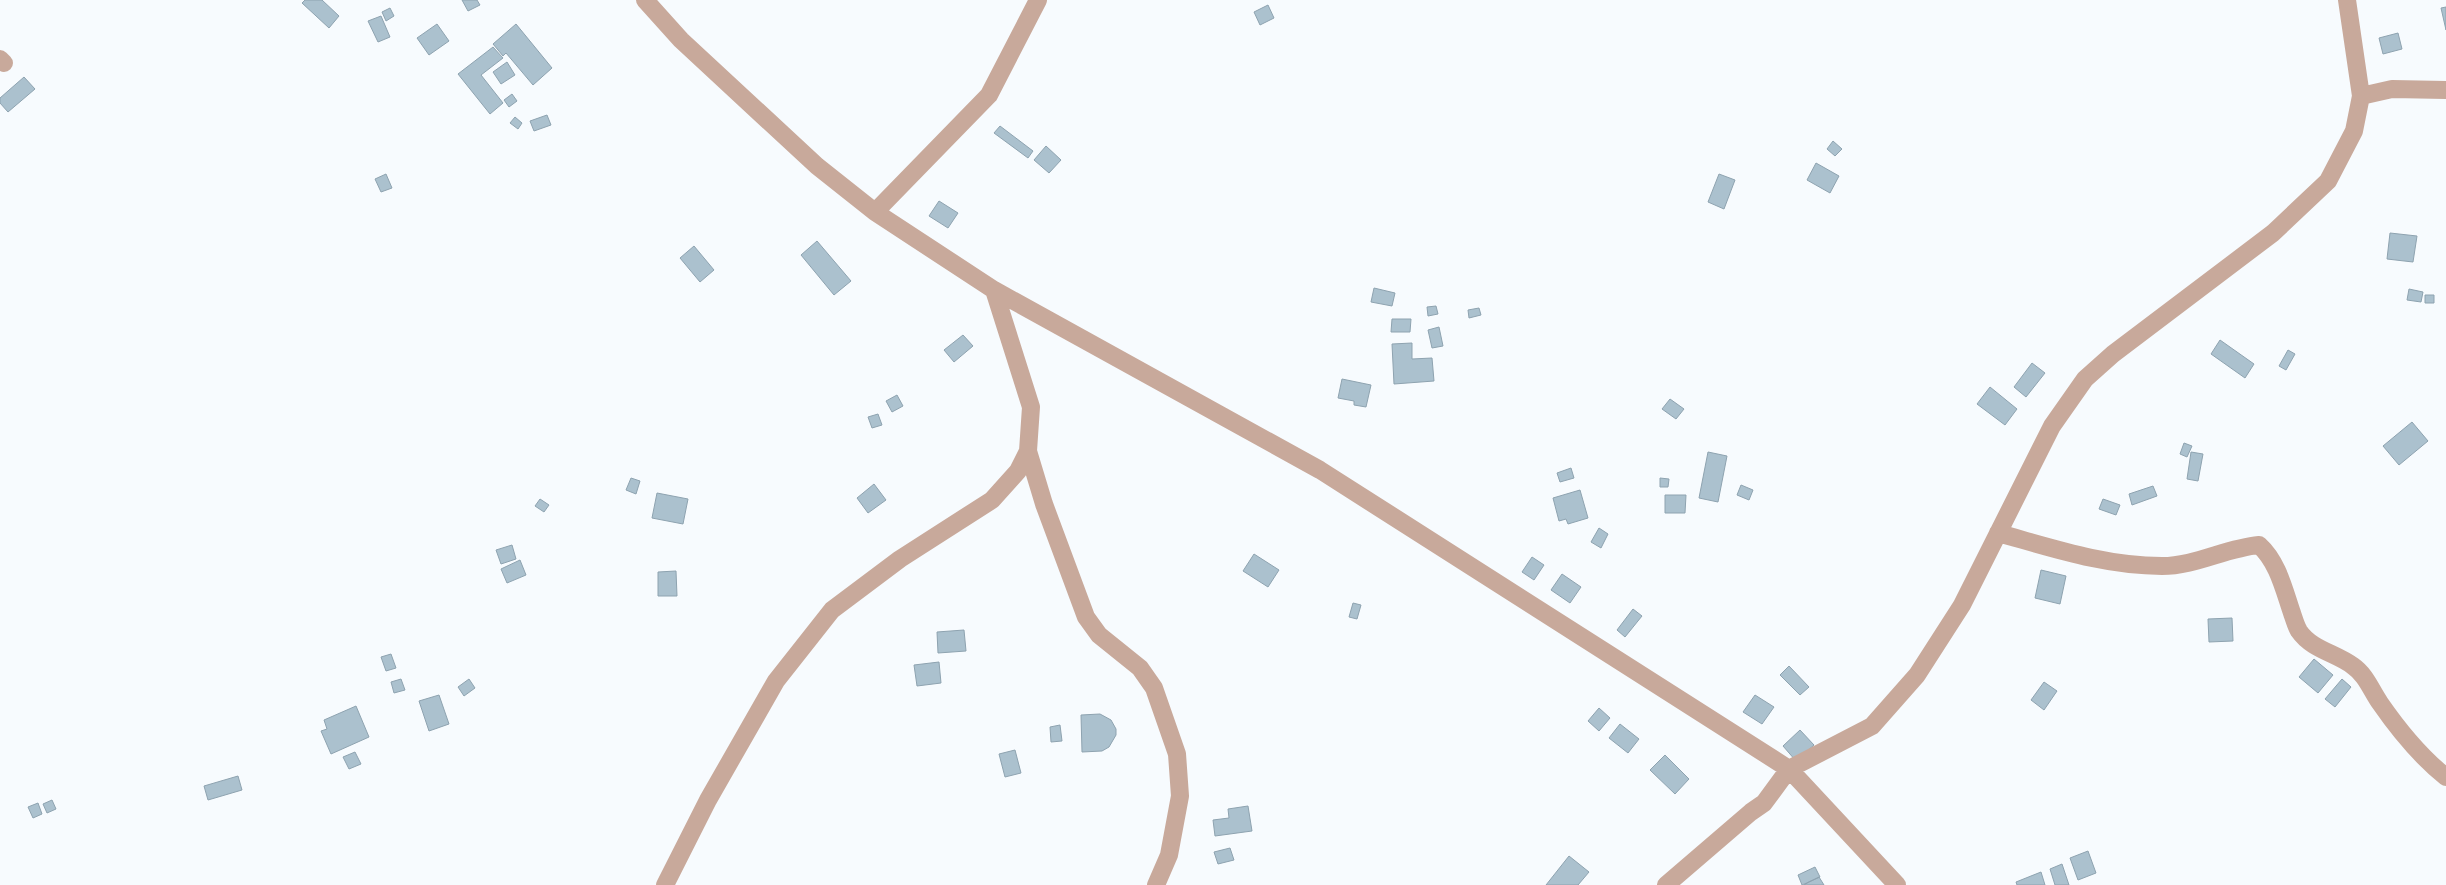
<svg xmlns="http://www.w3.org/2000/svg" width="2446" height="885" font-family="Mulish,sans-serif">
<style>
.building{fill:#abc1ce;stroke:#8ea3b0}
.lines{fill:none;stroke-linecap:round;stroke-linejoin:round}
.minor{stroke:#c8a99b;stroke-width:18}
</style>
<rect width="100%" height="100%" fill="#f7fbfe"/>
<path class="building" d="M 305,0 L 322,0 L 339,16 L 329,28 L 302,3 Z
M 462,0 L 477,0 L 480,5 L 468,11 Z
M 1268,5 L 1274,18 L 1260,25 L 1254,12 Z
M 2446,7 L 2446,30 L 2441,8 Z
M 390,8 L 394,16 L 386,21 L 382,12 Z
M 381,16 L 390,37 L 378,42 L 368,21 Z
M 437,24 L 449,41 L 429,55 L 417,38 Z
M 516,24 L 552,68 L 533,85 L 506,53 L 503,56 L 493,44 Z
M 2398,33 L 2402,49 L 2383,54 L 2379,38 Z
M 493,47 L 503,58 L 481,75 L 503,103 L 490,114 L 458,74 Z
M 507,62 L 515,75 L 501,84 L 493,72 Z
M 24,77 L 35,89 L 8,112 L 0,103 L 0,98 Z
M 512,94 L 517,101 L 509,107 L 504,100 Z
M 547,115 L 551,125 L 534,131 L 530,121 Z
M 515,117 L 522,123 L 518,129 L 510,123 Z
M 1000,126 L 1033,151 L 1028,158 L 994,133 Z
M 1833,141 L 1842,149 L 1835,156 L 1827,149 Z
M 1046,146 L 1061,160 L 1049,173 L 1034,160 Z
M 1816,163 L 1839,176 L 1830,193 L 1807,180 Z
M 386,174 L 392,188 L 381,192 L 375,179 Z
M 1719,174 L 1735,180 L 1724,209 L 1708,202 Z
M 939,201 L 958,213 L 948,228 L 929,216 Z
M 2390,233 L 2417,236 L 2413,262 L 2387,259 Z
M 817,241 L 851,281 L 834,295 L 801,255 Z
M 694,246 L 714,270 L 700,282 L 680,258 Z
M 1374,288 L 1395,293 L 1392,306 L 1371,302 Z
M 2409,289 L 2423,292 L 2421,302 L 2407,300 Z
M 2425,295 L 2434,295 L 2434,303 L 2425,303 Z
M 1436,306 L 1438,314 L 1428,316 L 1427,307 Z
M 1479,308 L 1481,315 L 1469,318 L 1468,310 Z
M 1392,319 L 1411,319 L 1410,332 L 1391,332 Z
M 1439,327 L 1443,346 L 1432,348 L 1428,330 Z
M 963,335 L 973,346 L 954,362 L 944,350 Z
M 2220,340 L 2254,364 L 2245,378 L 2211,354 Z
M 1412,343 L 1412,359 L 1432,358 L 1434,381 L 1394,384 L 1392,344 Z
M 2288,350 L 2295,354 L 2286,370 L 2279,366 Z
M 2032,363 L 2045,373 L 2026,397 L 2014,387 Z
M 1342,379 L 1371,385 L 1366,407 L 1354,405 L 1354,401 L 1338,398 Z
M 1990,387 L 2017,409 L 2005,425 L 1977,404 Z
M 897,395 L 903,406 L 892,412 L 886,401 Z
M 1670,399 L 1684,409 L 1676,419 L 1662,409 Z
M 878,414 L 882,425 L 872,428 L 868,417 Z
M 2412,422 L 2428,441 L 2399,465 L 2383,446 Z
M 2184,443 L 2192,446 L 2187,457 L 2180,454 Z
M 1708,452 L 1727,456 L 1718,502 L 1699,498 Z
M 2191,452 L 2203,454 L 2198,481 L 2187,479 Z
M 1571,468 L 1574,478 L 1560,482 L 1557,473 Z
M 631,478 L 640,481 L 636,494 L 626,490 Z
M 1660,478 L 1669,479 L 1668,487 L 1660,487 Z
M 874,484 L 886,500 L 868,513 L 857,498 Z
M 1741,485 L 1753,490 L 1749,500 L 1737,495 Z
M 2153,486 L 2157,496 L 2132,505 L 2129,494 Z
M 1580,490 L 1588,518 L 1568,524 L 1566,519 L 1559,521 L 1553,498 Z
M 657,493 L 688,499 L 683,524 L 652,518 Z
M 1665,495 L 1686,495 L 1685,513 L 1665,513 Z
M 540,499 L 549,505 L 544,512 L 535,506 Z
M 2103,499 L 2120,505 L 2116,515 L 2099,509 Z
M 1599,528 L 1608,534 L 1601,548 L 1591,542 Z
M 512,545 L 516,559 L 501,564 L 496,550 Z
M 1254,554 L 1279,570 L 1268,587 L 1243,571 Z
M 1532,557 L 1544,565 L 1534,580 L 1522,572 Z
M 520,560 L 526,575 L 507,583 L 501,569 Z
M 2041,570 L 2066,576 L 2060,604 L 2035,598 Z
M 676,571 L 677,596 L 658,596 L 658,572 Z
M 1562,574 L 1581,587 L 1570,603 L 1551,590 Z
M 1353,603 L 1361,605 L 1357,619 L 1349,617 Z
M 1633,609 L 1642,616 L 1625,637 L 1617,630 Z
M 2232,618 L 2233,641 L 2209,642 L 2208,619 Z
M 964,630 L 966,651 L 938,653 L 937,632 Z
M 391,654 L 396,668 L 386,671 L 381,657 Z
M 2314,659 L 2333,675 L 2318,693 L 2299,677 Z
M 939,662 L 941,683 L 917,686 L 914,665 Z
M 1789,666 L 1809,687 L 1800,695 L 1780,675 Z
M 401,679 L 405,690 L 394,693 L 391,682 Z
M 469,679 L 475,688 L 464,696 L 458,687 Z
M 2342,679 L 2351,687 L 2335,707 L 2325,699 Z
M 2044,682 L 2057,691 L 2044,710 L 2031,700 Z
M 439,695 L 449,724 L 429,731 L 419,701 Z
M 1755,695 L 1774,707 L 1762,724 L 1743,712 Z
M 356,706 L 369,737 L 331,754 L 321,731 L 327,729 L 324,720 Z
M 1599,708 L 1610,718 L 1599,731 L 1588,721 Z
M 1081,715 L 1100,714 L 1111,720 L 1116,729 L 1116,735 L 1109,747 L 1102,751 L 1082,752 Z
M 1620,724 L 1639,739 L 1628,753 L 1609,738 Z
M 1060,725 L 1062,741 L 1051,742 L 1050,727 Z
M 1800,730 L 1814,745 L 1796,761 L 1783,746 Z
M 1015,750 L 1021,773 L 1005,777 L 999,754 Z
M 355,752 L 361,764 L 349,769 L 343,757 Z
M 1665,755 L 1689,779 L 1675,794 L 1650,770 Z
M 238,776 L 242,790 L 208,800 L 204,786 Z
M 52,800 L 56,809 L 47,813 L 43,804 Z
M 38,803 L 42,814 L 33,818 L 28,807 Z
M 1248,806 L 1252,831 L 1215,836 L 1213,820 L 1229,818 L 1228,809 Z
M 1230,848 L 1234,860 L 1218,864 L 1214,852 Z
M 2088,851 L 2096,873 L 2078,880 L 2070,858 Z
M 1569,856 L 1589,872 L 1578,885 L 1546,885 Z
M 2062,864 L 2069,885 L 2055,885 L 2050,869 Z
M 1815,867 L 1820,877 L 1802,885 L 1798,875 Z
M 2041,872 L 2045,885 L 2017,885 L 2016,882 Z
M 1819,877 L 1824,885 L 1804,885 L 1809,882 Z"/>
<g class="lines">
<path class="minor" d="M 645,0 L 681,40 L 817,166 L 875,212 L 994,290 L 1320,470 L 1789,769 L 1897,885
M 0,59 L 4,63
M 2361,96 L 2392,89 L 2446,90
M 875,212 L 989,95 L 1038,0
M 1028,451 L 1044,504 L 1086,617 L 1099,635 L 1140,668 L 1154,688 L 1177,754 L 1180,796 L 1169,855 L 1156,885
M 1998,533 C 2052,548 2105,566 2162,566 C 2195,566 2226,548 2259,545 C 2278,562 2284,590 2292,613 C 2294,619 2296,626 2299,631 C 2312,650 2336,653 2353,666 C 2366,675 2371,690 2380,703 C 2398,729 2421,757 2446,777
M 665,885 L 708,800 L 776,681 L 832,610 L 900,559 L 992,500 L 1018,471 L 1028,451 L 1031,407 L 994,290
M 1666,885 L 1751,812 L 1764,803 L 1789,769 L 1872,726 L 1917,675 L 1962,605 L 2052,426 L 2085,379 L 2113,354 L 2273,233 L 2328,181 L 2354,131 L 2361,96 L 2347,0"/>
</g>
</svg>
